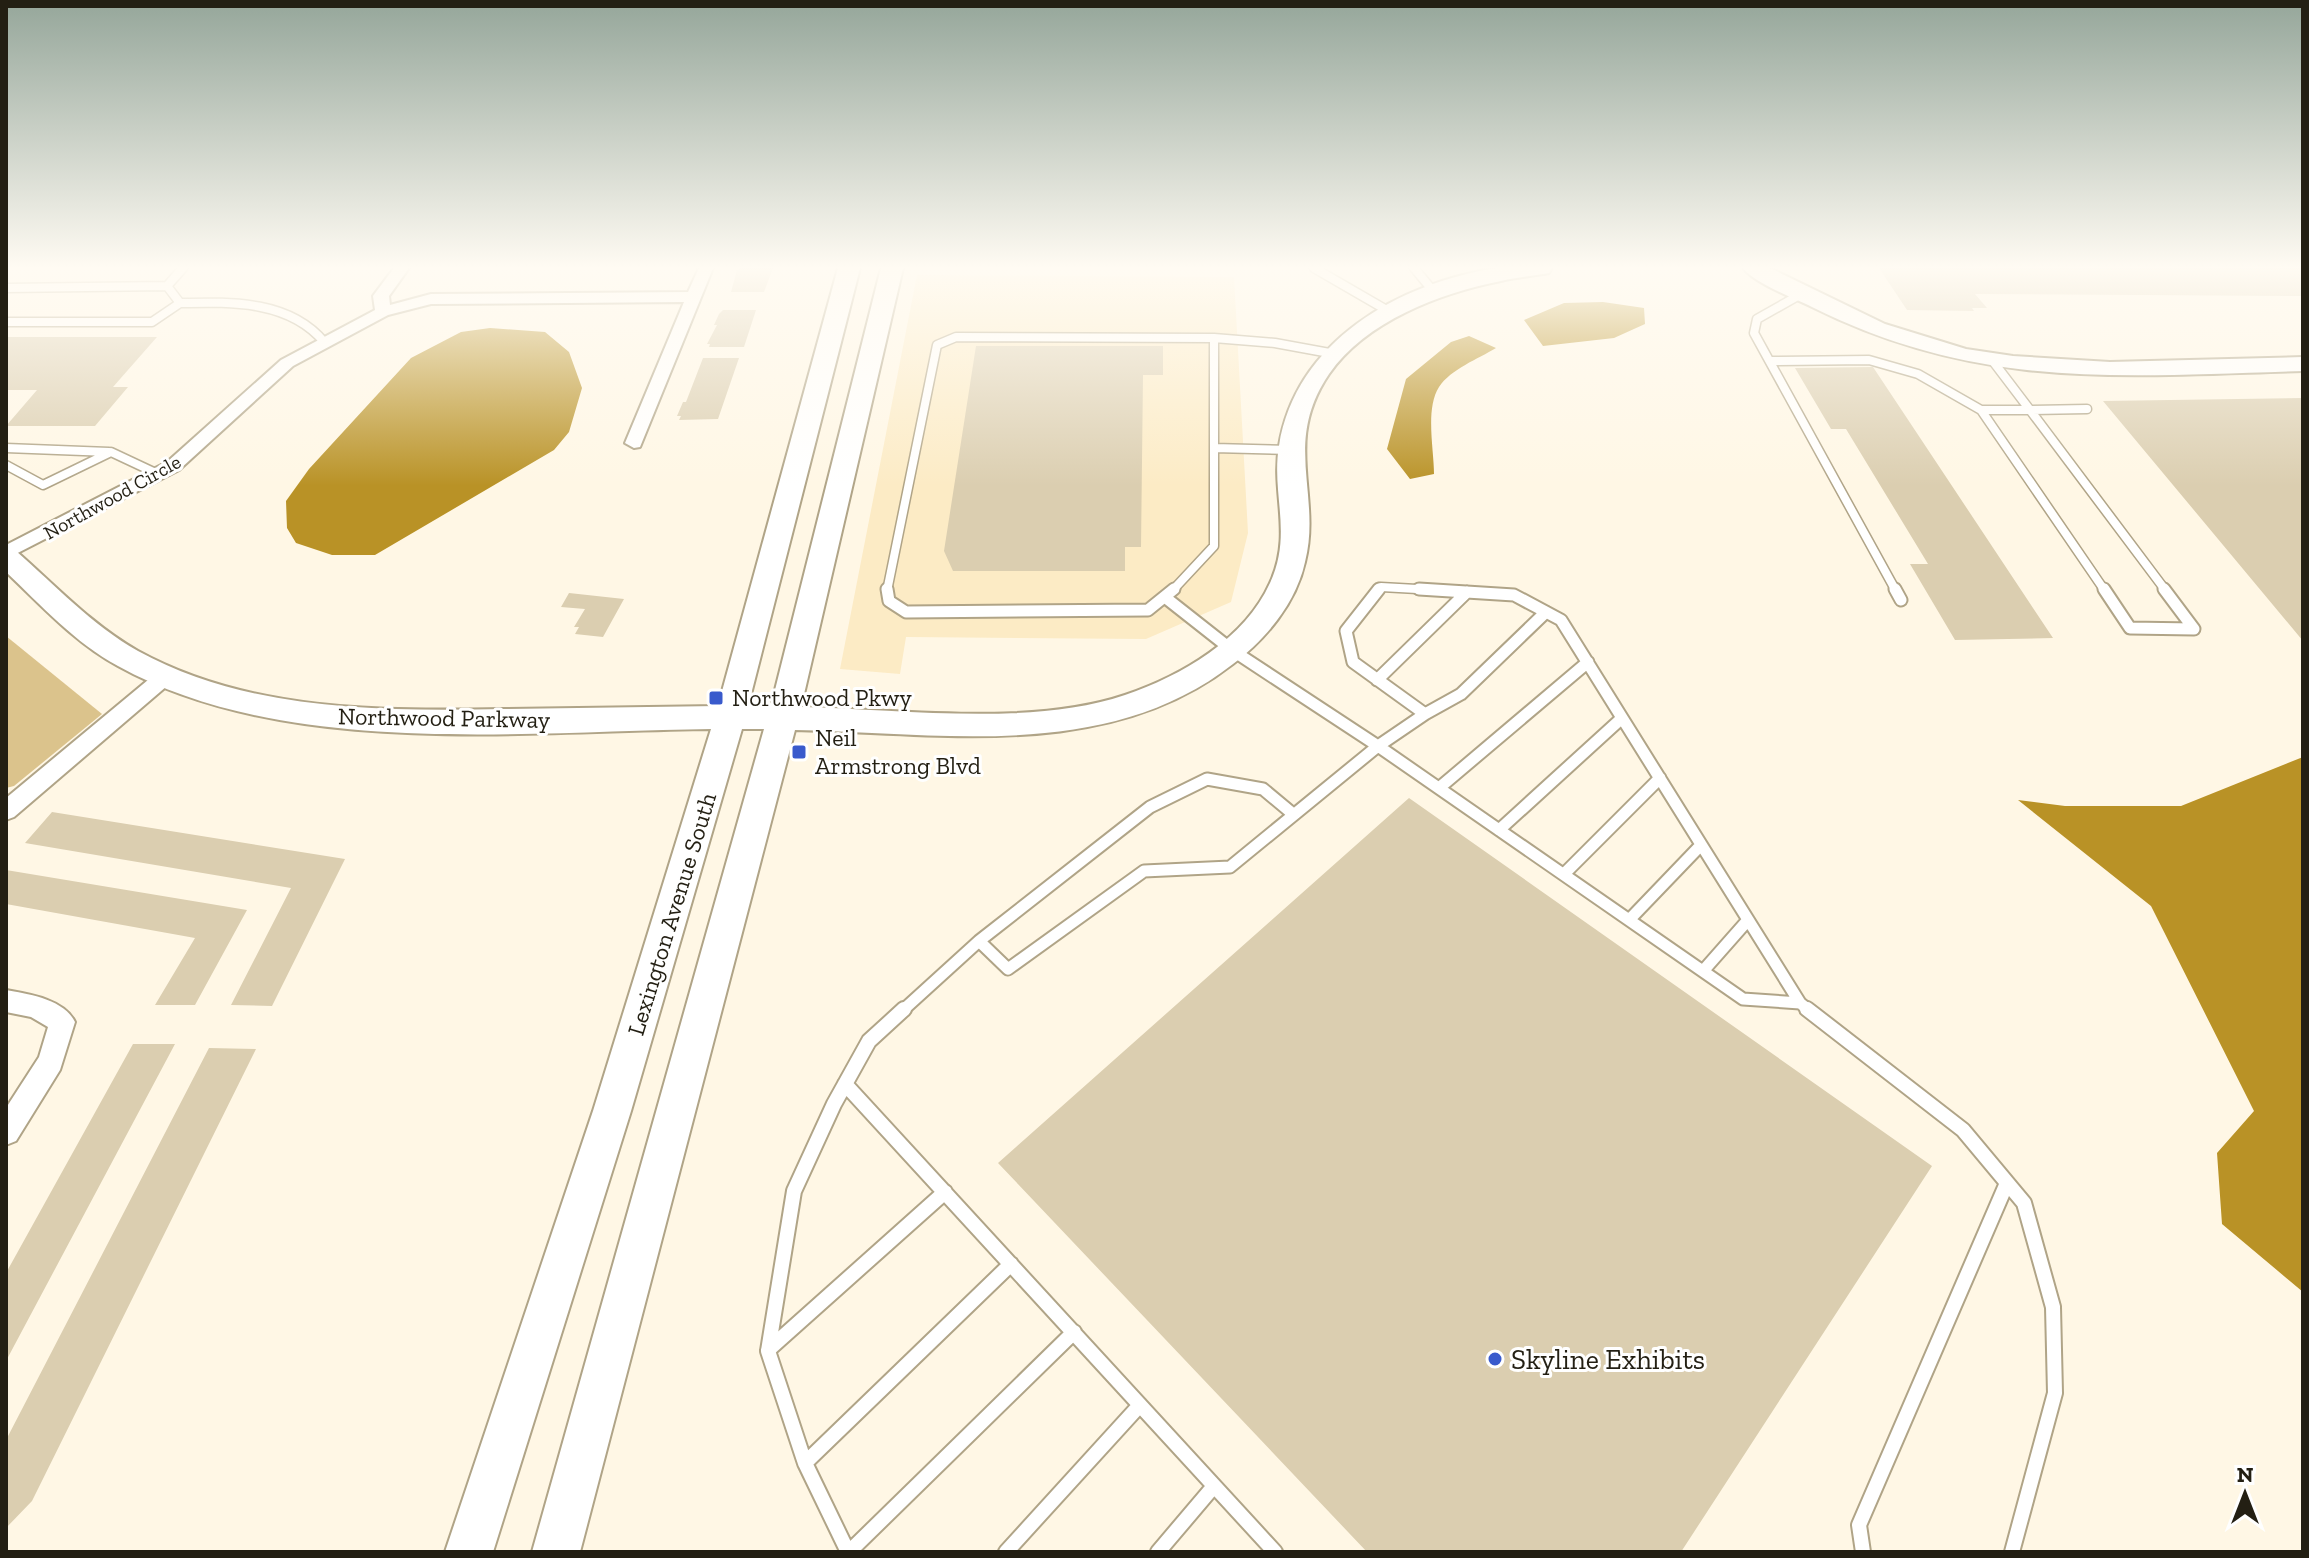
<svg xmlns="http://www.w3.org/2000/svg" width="2309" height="1558" font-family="'Zilla Slab',serif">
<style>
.built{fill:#fcebc5}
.green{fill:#dbc38c}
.water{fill:#b99226}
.building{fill:#dbceb0}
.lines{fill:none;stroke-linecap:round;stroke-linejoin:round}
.lane-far2-casing{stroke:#b0a487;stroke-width:11}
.lane-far1-casing{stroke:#b0a487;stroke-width:15}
.lane-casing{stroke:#b0a487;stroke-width:18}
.street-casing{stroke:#b0a487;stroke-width:4}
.secondary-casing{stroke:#b0a487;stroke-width:4}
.lane-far2{stroke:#fff;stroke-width:8}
.lane-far1{stroke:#fff;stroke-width:11}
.lane{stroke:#fff;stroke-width:14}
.street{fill:#fff;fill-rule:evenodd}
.secondary{fill:#fff;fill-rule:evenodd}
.poi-dot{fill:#395acc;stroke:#fff;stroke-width:3}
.labels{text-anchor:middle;stroke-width:6;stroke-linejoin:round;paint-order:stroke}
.far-street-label{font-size:20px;fill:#231f13;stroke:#fff}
.poi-label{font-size:24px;fill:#231f13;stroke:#fff;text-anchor:start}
.street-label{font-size:24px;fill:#231f13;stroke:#fff}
.near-poi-label{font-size:28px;fill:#231f13;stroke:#fff;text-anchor:start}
</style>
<rect width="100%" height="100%" fill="#fff7e5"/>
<path class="built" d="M 917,275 L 1234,277 L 1248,533 L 1231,602 L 1146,639 L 906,637 L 900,674 L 840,669 Z"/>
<path class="green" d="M 6,636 L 102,714 L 14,786 L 6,788 Z"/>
<path class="water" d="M 1603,302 L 1644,308 L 1645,324 L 1614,338 L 1543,346 L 1524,320 L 1564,303 Z
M 490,328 L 545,332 L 569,352 L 582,388 L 569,432 L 554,450 L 375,555 L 332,555 L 296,543 L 287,528 L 286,501 L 309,469 L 411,358 L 461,332 Z
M 1469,336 L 1496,348 C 1478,359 1451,369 1439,387 C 1425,409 1434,449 1434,474 L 1410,479 L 1387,449 L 1406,379 L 1451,342 Z
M 2303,757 L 2303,1292 L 2222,1224 L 2217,1153 L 2254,1111 L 2151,906 L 2018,800 L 2065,806 L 2181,806 Z"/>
<path class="building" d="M 741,268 L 773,268 L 764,292 L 731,292 L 737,270 Z
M 1879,268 L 2303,268 L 2303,296 L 1975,294 L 1987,308 L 1972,308 L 1974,311 L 1907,310 Z
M 723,310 L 756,310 L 744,347 L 709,347 L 710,344 L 707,344 L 717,325 L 714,325 L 719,314 Z
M 6,337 L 157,337 L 113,387 L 128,387 L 95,426 L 6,426 L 37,390 L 6,390 Z
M 976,346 L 1163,346 L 1163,375 L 1143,375 L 1141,547 L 1125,547 L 1125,571 L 953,571 L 944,551 Z
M 703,358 L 739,358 L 718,419 L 679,420 L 681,416 L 677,416 L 683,402 L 686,402 Z
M 1873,367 L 2053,638 L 1955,640 L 1910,564 L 1928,564 L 1846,429 L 1831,429 L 1795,368 Z
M 2303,398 L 2303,641 L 2103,401 Z
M 569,593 L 624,599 L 603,637 L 575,634 L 579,627 L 574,627 L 585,609 L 561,607 Z
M 1409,798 L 1932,1166 L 1681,1552 L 1367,1552 L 998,1163 Z
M 52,812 L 345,859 L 272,1006 L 231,1005 L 291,888 L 25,843 Z
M 6,870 L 247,910 L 195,1005 L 155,1005 L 195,938 L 6,904 Z
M 133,1044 L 175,1044 L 6,1361 L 6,1273 Z
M 209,1048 L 256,1049 L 32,1501 L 6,1528 L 6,1440 Z"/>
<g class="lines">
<g class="lane-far2-casing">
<path id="lane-far2" d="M 1314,268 L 1390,312
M 1414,268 L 1434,292
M 167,286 L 180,303 C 231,302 290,300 325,343
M 6,288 L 167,286 L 183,268
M 1803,293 L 1757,319 L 1754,333 L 1896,591
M 6,322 L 152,322 L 180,303
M 1214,338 L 1275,343 L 1335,354
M 1992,360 L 2030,410
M 1770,361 L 1869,360 L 1918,374 L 1981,410
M 2030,410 L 2166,591
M 2030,410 L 1981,410 L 2105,591
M 2030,410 L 2087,409
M 6,448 L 109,452
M 1214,448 L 1291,450
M 6,465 L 43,485 L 111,452 L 160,475
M 887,591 L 937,345 L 956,337 L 1214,338
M 1172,591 L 1214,546 L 1214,338
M 1378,591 L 1381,587 L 1453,591"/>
</g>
<g class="lane-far1-casing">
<path id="lane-far1" d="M 887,589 L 889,601 L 906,612 L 1148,610 L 1174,589
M 1419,589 L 1514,595 L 1561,620 L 1800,1003 L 1810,1011
M 1895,589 L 1901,600
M 2104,589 L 2130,628 L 2194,629 L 2164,589
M 1166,598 L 1232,650 L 1378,746 L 1425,714 L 1353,662 L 1346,631 L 1379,589
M 1377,680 L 1467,592
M 1425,714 L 1461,694 L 1546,612
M 1439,788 L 1588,662
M 1293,814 L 1263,789 L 1207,779 L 1150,807 L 979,941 L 1008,969 L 1144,871 L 1230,867 L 1378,746 L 1743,999 L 1800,1003
M 1499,830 L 1622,718
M 1564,874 L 1660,778
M 1629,920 L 1701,845
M 1703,971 L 1748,920
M 902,1011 L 979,941"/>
</g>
<g class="lane-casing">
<path id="lane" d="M 1807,1009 L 1963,1130 L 2024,1203 L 2053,1307 L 2055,1393 L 2012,1552
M 845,1084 L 1275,1552
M 768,1350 L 945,1192
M 805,1463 L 1011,1264
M 848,1552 L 805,1463 L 768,1351 L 794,1191 L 834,1104 L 869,1041 L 904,1009
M 849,1552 L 1074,1332
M 1006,1552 L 1140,1405
M 1158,1552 L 1214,1486
M 1863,1552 L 1859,1525 L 2007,1183"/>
</g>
<g class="street-casing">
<path id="street" d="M 394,268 L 409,268 L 389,296 L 390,305 L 431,294 L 688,292 L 699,268 L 713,268 L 640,447 L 634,448 L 625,443 L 684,302 L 431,304 L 388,315 L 293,366 L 179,470 L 6,559 L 6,545 L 167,462 L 281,360 L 375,310 L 373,296 Z
M 167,668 L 174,670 L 177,675 L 174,680 L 14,817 L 6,820 L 6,798 L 160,670 Z
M 6,990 C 28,994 64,999 75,1022 L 60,1070 L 16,1141 L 6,1145 L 6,1108 L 39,1057 L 48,1027 L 31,1017 L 6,1012 Z"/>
</g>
<g class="secondary-casing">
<path id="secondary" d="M 838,268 L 860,268 L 748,706 L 771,706 L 881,268 L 903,268 L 801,707 C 901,709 1030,727 1125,695 C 1181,676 1245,639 1270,583 C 1293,534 1271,494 1279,446 C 1296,341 1399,283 1497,268 C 1515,266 1534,268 1552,268 L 1549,273 C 1533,276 1517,277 1501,281 C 1440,293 1366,321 1329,374 C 1282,443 1322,495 1305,562 C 1296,603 1266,639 1233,664 C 1108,762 943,733 795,730 L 580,1552 L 532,1552 L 764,729 L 742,729 L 631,1111 L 493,1552 L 445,1552 L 593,1111 L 711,729 C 525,731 286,759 118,666 C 75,643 41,605 6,572 L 6,548 L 16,551 C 55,585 92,625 138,651 C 249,712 382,711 505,709 C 576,708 647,707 718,706 Z
M 1743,268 L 1770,268 L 1885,324 L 1966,349 L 2013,356 L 2110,362 L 2303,357 L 2303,371 C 2122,376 1980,391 1812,307 C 1794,298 1754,283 1743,268 Z"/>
</g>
<use href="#lane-far2" class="lane-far2"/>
<use href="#lane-far1" class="lane-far1"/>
<use href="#lane" class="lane"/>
<use href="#street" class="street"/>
<use href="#secondary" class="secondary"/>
</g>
<linearGradient id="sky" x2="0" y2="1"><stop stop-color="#95a69a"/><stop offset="0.55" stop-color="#fffbf3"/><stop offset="1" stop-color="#fffbf3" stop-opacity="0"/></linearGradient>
<rect width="2309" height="486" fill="url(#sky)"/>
<g class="poi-dot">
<rect x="708" y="690" width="16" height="16" rx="4"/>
<rect x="791" y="744" width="16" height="16" rx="4"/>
<circle cx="1495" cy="1359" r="8"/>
</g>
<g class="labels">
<g class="far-street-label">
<text transform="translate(112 497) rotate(-29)" y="7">Northwood Circle</text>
</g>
<g class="poi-label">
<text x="732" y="706">Northwood Pkwy</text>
<text x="815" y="746">Neil<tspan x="815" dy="28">Armstrong Blvd</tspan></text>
</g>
<g class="street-label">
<text transform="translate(444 718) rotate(1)" y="8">Northwood Parkway</text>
<text transform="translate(672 914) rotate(-73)" y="8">Lexington Avenue South</text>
</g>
<g class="near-poi-label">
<text x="1511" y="1369">Skyline Exhibits</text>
</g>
</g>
<rect width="2309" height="1558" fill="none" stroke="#231f13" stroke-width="16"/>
<g transform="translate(2245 1494)" stroke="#ffffff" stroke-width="6" paint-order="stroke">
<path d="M0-6L14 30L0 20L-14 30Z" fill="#231f13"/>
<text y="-12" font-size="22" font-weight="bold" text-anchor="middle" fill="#231f13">N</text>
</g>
</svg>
